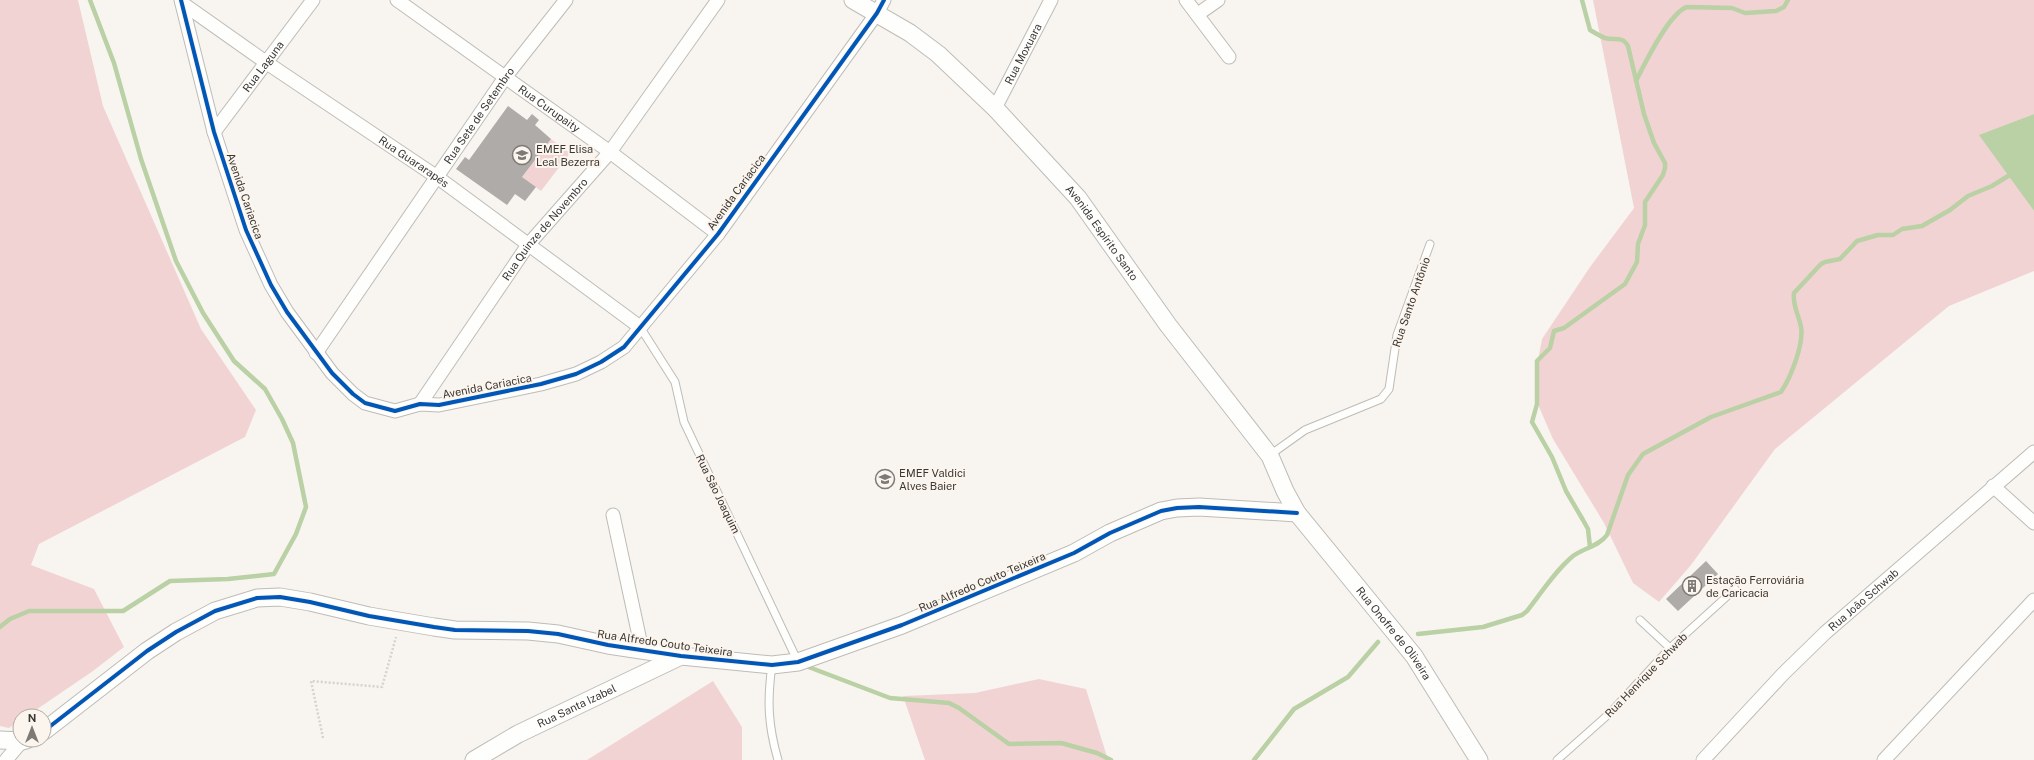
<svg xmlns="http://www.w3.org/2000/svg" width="2034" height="760" font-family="'Public Sans',sans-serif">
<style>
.green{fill:#f2d3d3}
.water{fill:#bad0a5}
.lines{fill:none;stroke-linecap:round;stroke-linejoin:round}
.stream{stroke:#bad0a5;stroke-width:4.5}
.building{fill:#aeaba8}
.service-casing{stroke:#bebcb8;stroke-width:9}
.minor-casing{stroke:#bebcb8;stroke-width:15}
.tertiary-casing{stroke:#bebcb8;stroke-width:19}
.path{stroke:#d4d3d1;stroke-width:2.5;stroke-dasharray:2 2;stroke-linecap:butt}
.service{stroke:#fefefd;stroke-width:7}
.minor{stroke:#fefefd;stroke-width:13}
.tertiary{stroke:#fefefd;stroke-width:17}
.cycleway-casing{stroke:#fcf5ed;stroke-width:6}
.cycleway{stroke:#0057b8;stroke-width:4}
.labels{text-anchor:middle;stroke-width:4;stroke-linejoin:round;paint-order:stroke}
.street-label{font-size:11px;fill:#3a3734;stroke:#fcf5ed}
.poi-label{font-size:11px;fill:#3a3734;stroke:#fcf5ed;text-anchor:start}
</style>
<rect width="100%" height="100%" fill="#f8f5f0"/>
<path class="green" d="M 0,0 L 78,0 L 103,106 L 201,329 L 256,410 L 245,437 L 39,544 L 31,565 L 94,589 L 124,647 L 93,671 L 27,716 L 20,716 L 20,720 L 9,728 L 0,726 Z
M 1593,0 L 2034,0 L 2034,114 L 1980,135 L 2034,211 L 2034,271 L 1949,306 L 1775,449 L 1691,565 L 1659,602 L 1633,583 L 1604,523 L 1553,439 L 1536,400 L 1535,376 L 1542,339 L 1590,267 L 1634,208 Z
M 551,139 L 570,153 L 541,191 L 522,177 Z
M 1039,679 L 1086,689 L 1108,760 L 925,760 L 903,696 L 975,693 Z
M 713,681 L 742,727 L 742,760 L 587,760 Z"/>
<path class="water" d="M 2034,114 L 2034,211 L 1979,135 Z"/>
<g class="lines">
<path class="stream" d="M 1582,0 L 1590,30 C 1595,33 1600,36 1605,38 C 1614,41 1622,35 1628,46 L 1644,114 L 1654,143 L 1665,163 L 1665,168 L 1663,175 L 1645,202 L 1645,225 L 1638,244 L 1637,262 L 1625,284 L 1564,328 L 1554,331 L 1550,348 L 1537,361 L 1537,404 L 1532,422 L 1552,457 L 1566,491 L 1583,520 L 1588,529 L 1590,547
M 1636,81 C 1645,63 1669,13 1687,7 L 1732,8 L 1745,13 L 1776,11 L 1784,7 L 1788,0
M 0,627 L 10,619 L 29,611 L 123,611 L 170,581 L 228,579 L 274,574 L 296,534 L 306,507 L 293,443 L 282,419 L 265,389 L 234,361 L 203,313 L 176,261 L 141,159 L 114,63 L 90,0
M 1418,634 L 1483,627 L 1522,615 L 1527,611 C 1542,592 1555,571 1573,556 C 1584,548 1599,546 1607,535 L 1628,475 L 1643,454 L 1711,417 L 1781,392 C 1791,377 1804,344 1801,327 C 1799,316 1792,304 1794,293 L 1821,264 L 1825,262 L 1840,259 L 1857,241 L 1878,235 L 1893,235 L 1902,229 L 1922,226 L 1950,210 L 1968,196 L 1992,186 L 2013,173
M 806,666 L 890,698 L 949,703 L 959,708 L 1009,744 L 1061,743 L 1097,753 L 1111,760
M 1254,760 L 1294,709 L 1348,677 L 1378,642"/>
</g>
<path class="building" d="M 508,106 L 527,120 L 532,114 L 539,120 L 535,125 L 551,139 L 522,177 L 536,187 L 525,201 L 515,194 L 507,205 L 456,169 L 465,157 L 469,160 Z
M 1706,561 L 1718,574 L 1678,611 L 1666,599 Z"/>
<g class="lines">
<g class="service-casing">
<path id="service" d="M 640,327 L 675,382 L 684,422 L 798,662
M 1270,455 L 1305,430 L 1381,399 L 1389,389 L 1397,335 L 1430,244
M 1640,620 L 1670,648
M 772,665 C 767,701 768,725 778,760
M 1557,760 L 1610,713 L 1670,648 L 1735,589"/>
</g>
<g class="minor-casing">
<g id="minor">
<path d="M 181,0 L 214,132 L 246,230 L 271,285 L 287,312 L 332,373 L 353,394 L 365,403 L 395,411 L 420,404 L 439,405 L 541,384 L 576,374 L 601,362 L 624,347 L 718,234 L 877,13 L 884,0"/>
<path id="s1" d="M 397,0 L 610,152 L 718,234"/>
<path d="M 1186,0 L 1229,57"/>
<path id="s2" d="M 182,3 L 267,63 L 437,177 L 640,327"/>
<path d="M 1198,14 L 1218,0"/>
<path id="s3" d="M 995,108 L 1051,0"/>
<path id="s4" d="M 214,132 L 313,0"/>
<path id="s5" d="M 316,353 L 506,76 L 566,0"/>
<path id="s6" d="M 420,404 L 528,245 L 610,152 L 718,0"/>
<path d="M 1993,486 L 2034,523"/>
<path d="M 613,515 L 642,650"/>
<path d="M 6,760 L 22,741"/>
<path id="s7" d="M 1703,760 L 1783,674 L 1825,633 L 2034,452"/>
<path d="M 1884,760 L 2034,600"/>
</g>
</g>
<g class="tertiary-casing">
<g id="tertiary">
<path id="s8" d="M 853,0 L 910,33 L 938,54 L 995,108 L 1078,198 L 1168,325 L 1270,456 L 1285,491 L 1297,513 L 1414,656 L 1479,760"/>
<path d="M 44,731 L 147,651 L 176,632 L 215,611 L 257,598 L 280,597 L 310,602 L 369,616 L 434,627 L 455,630 L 528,631 L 558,634 L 608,645 L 681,656 L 772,665 L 798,662 L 902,625 L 1074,553 L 1110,533 L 1161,511 L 1177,508 L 1199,507 L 1297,513"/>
<path d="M 0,740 L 22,741 L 26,740"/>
<path id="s9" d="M 474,760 L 518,734 L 681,656"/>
</g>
</g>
<path class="path" d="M 323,738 L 311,681 L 382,687 L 396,637"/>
<use href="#service" class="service"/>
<use href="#minor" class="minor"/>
<use href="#tertiary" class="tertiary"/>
<g class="cycleway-casing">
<path id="cycleway" d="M 181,0 L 214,132 L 246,230 L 271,285 L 287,312 L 332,373 L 353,394 L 365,403 L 395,411 L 420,404 L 439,405 L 541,384 L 576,374 L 601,362 L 624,347 L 718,234 L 877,13 L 884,0
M 44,731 L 147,651 L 176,632 L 215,611 L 257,598 L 280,597 L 310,602 L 369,616 L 434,627 L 455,630 L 528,631 L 558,634 L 608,645 L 681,656 L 772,665 L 798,662 L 902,625 L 1074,553 L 1110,533 L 1161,511 L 1177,508 L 1199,507 L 1297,513"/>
</g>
<use href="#cycleway" class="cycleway"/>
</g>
<defs>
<g id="school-ring" transform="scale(1)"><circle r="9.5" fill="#fcf5ed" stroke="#7c7a76" stroke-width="1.5"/><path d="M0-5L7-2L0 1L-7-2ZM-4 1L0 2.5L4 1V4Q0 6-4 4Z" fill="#7c7a76"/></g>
<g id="building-ring" transform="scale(1)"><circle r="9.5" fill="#fcf5ed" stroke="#7c7a76" stroke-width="1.5"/><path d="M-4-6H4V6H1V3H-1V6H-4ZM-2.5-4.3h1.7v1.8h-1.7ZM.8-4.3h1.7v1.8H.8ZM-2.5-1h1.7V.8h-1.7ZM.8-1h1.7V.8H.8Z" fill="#7c7a76"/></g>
</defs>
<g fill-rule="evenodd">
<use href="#school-ring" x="522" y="155"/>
<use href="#school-ring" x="885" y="479"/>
<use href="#building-ring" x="1692" y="586"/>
</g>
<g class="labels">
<g class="street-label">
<text dy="4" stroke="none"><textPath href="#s3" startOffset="61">Rua Moxuara</textPath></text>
<text dy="4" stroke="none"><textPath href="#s4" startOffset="82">Rua Laguna</textPath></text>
<text dy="4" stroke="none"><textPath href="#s1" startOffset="187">Rua Curupaity</textPath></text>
<text dy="4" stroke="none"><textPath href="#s5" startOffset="288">Rua Sete de Setembro</textPath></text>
<text dy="4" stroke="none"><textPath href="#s2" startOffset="281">Rua Guararapés</textPath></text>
<text transform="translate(736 192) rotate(-54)" y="4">Avenida Cariacica</text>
<text transform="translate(245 196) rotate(71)" y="4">Avenida Cariacica</text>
<text dy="4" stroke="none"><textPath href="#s6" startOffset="215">Rua Quinze de Novembro</textPath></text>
<text dy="4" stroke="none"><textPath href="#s8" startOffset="344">Avenida Espírito Santo</textPath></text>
<text transform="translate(1411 302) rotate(-71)" y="4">Rua Santo Antônio</text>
<text transform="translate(487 386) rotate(-11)" y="4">Avenida Cariacica</text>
<text transform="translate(718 494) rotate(64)" y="4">Rua São Joaquim</text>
<text transform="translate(982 582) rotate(-23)" y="4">Rua Alfredo Couto Teixeira</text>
<text dy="4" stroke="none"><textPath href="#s7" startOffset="227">Rua João Schwab</textPath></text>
<text dy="4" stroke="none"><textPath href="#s8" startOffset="841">Rua Onofre de Oliveira</textPath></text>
<text transform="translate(665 643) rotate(8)" y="4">Rua Alfredo Couto Teixeira</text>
<text transform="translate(1646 675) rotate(-46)" y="4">Rua Henrique Schwab</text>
<text dy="4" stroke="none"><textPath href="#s9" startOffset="116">Rua Santa Izabel</textPath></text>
</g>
<g class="poi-label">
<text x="536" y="153">EMEF Elisa<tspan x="536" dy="13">Leal Bezerra</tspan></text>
<text x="899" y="477">EMEF Valdici<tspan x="899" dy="13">Alves Baier</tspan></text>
<text x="1706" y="584">Estação Ferroviária<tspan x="1706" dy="13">de Caricacia</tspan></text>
</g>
</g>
<g transform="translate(32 728)"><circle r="19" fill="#fcf5ed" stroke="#aea9a3"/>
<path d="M0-3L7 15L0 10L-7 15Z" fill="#7c7a76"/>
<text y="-6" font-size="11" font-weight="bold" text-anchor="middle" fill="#3a3734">N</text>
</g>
</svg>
